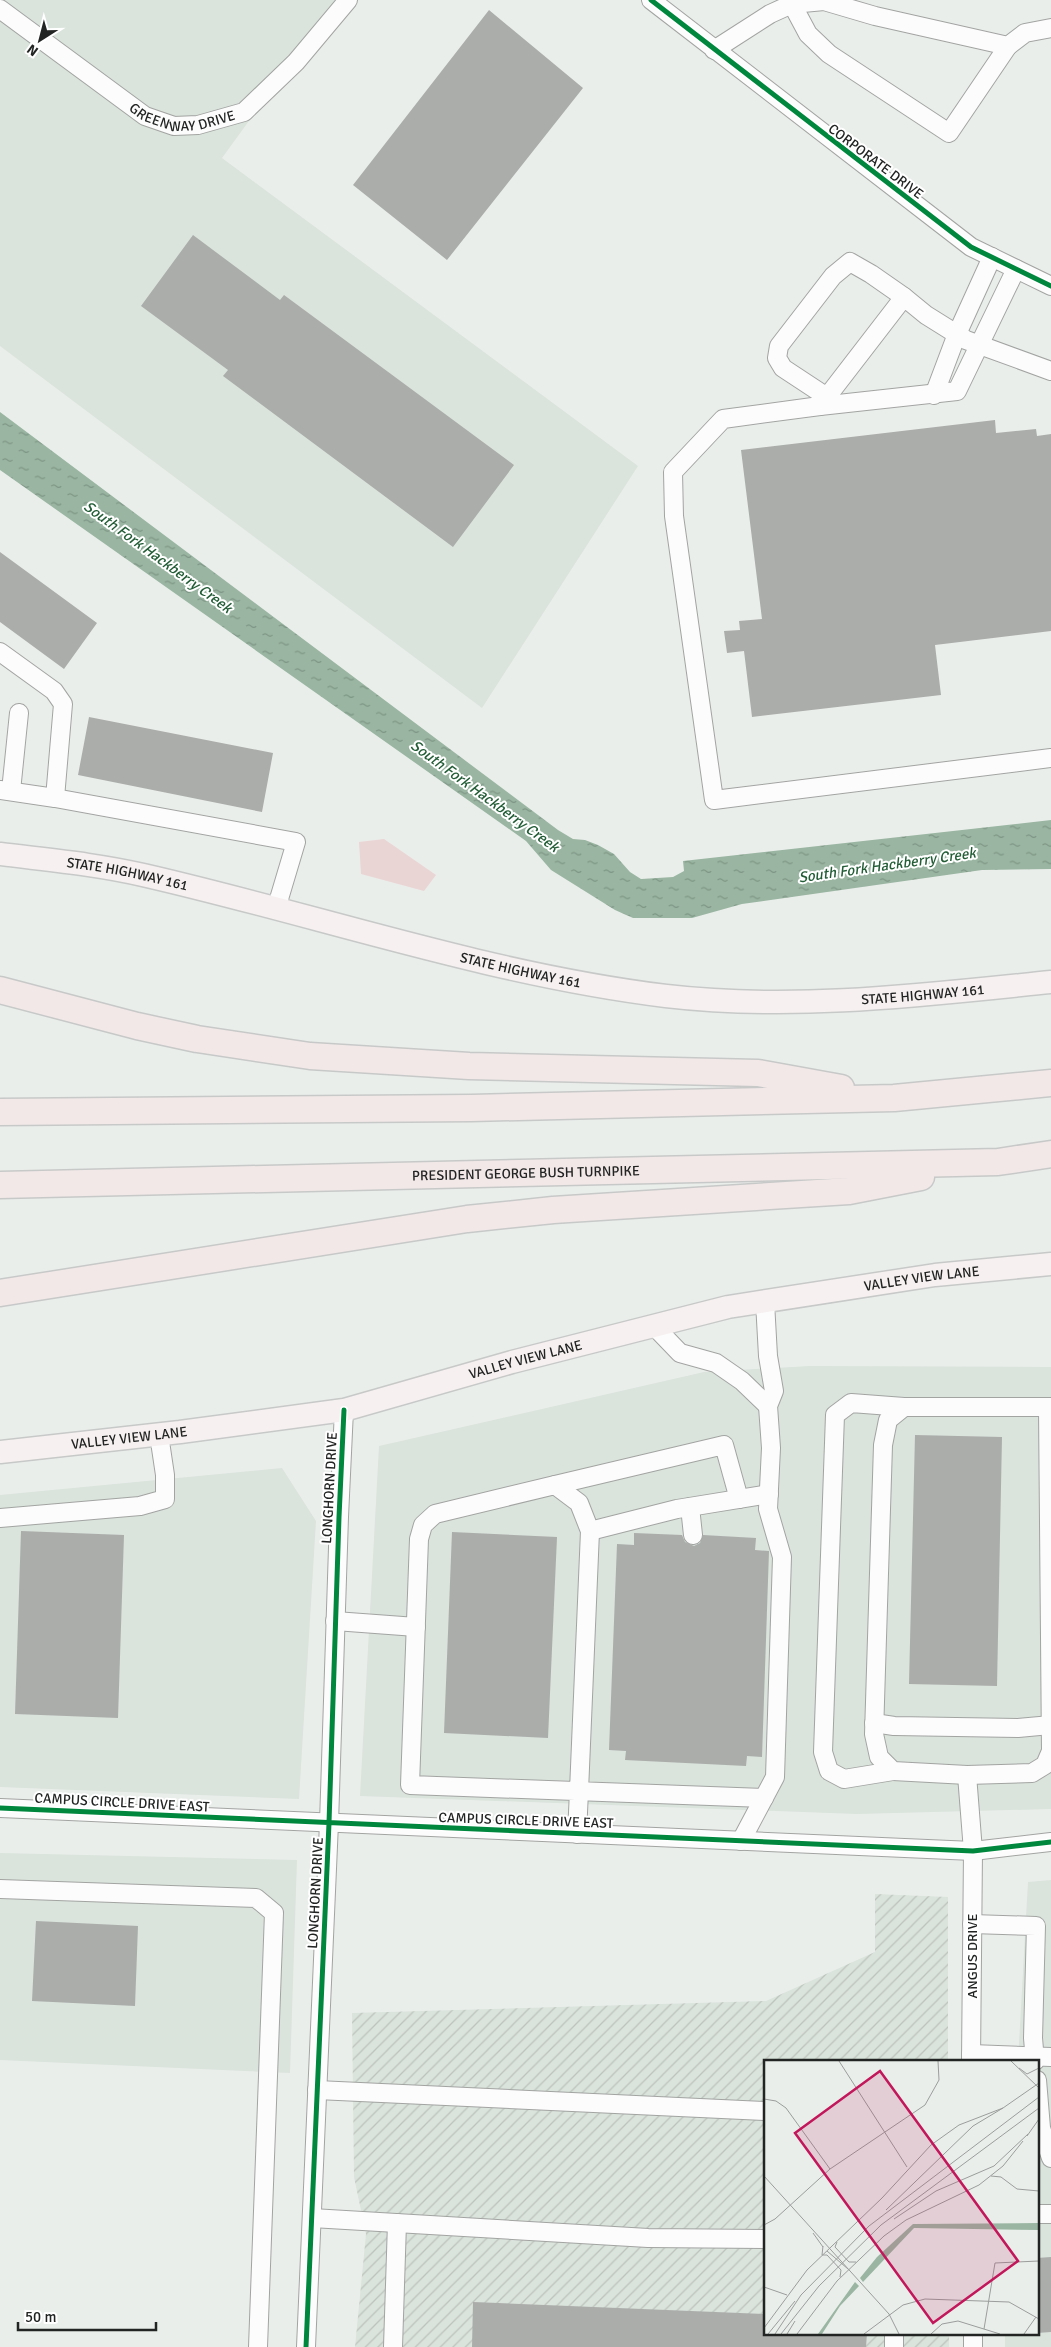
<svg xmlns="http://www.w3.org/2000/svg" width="1051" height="2347" font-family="Signika,sans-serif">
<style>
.built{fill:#dae3dc}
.industrial{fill:url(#industrial-furrows)}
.park{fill:#ead5d5}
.water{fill:url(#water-ripples)}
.building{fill:#abadab}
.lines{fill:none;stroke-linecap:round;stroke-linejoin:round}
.minor-casing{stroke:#a2a4a2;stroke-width:20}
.major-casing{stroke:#c7c9c8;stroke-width:25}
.highway-casing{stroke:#c7c9c8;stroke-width:29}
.minor{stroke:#fcfcfc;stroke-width:18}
.major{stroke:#f6f1f0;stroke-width:22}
.highway{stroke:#f2e8e8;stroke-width:26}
.cycleway-casing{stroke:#fff;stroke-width:8}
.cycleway{stroke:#00873e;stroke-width:5}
.labels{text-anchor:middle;stroke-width:4;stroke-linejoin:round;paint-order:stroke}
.street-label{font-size:14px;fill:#222423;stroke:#fff}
.water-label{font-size:15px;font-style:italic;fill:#225d36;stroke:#fff}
.inset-road{fill:none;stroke:#9a9d9b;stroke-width:1}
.view{fill:#c2185b;fill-opacity:0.15;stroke:#c2185b;stroke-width:2.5}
.inset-edge{fill:none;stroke:#222423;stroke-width:2.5}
</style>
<defs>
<pattern id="industrial-furrows" width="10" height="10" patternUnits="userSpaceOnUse" patternTransform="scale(1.25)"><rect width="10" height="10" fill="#dae3dc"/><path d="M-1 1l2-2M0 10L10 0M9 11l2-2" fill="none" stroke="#bbc3bc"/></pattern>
<pattern id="water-ripples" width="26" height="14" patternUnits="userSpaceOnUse" patternTransform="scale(1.25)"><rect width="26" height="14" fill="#9ab6a2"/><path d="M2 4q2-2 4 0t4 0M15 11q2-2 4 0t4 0" fill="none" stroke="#7d9484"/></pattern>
</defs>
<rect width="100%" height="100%" fill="#eaeeeb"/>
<path class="built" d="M 0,0 L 337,0 L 222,158 L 638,466 L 482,708 L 0,346 Z
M 810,1366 L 1051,1367 L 1051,1809 L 857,1814 L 360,1796 L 379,1446 L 704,1372 Z
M 282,1468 L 316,1521 L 299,1799 L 0,1787 L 0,1495 Z
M 0,1853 L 297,1860 L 290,2073 L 0,2060 Z
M 1051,1880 L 1051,2347 L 1005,2347 L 1005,2333 L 1037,2333 L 1037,2061 L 1018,2061 L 1028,1882 Z"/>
<path class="industrial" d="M 875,1894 L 948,1897 L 948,2061 L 765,2061 L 765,2333 L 949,2333 L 949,2347 L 355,2347 L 366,2234 L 354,2177 L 352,2013 L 766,2001 L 875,1952 Z"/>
<path class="park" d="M 384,839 L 436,875 L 424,891 L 361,874 L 359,842 Z"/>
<path class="water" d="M 0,412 L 558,830 L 573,839 L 585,840 L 598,845 L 614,854 L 630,872 L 641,879 L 673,877 L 684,871 L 683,861 L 1051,820 L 1051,869 L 982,870 L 742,904 L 692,918 L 633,918 L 615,910 L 551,870 L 526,841 L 0,470 Z"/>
<path class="building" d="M 489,10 L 583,88 L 447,260 L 353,185 Z
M 193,235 L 280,300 L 284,295 L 514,465 L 453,547 L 223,376 L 228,370 L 141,306 Z
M 995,420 L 996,433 L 1036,429 L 1037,436 L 1051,434 L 1051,631 L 935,645 L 941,695 L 752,717 L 744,651 L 727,653 L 724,631 L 740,630 L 739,621 L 762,619 L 741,450 Z
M 0,552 L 97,623 L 64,669 L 0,622 Z
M 89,717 L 273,753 L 262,812 L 78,775 Z
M 915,1435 L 1002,1437 L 997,1686 L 909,1684 Z
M 21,1531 L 124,1535 L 118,1718 L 15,1714 Z
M 452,1532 L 557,1537 L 548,1738 L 444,1733 Z
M 634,1533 L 682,1535 L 685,1542 L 694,1546 L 700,1543 L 703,1535 L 756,1538 L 755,1550 L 769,1551 L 762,1757 L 747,1756 L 746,1766 L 625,1760 L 626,1751 L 609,1750 L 617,1544 L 634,1545 Z
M 36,1921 L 138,1926 L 135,2006 L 32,2001 Z
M 1051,2257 L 1051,2332 L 1037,2333 L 1037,2258 Z
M 473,2302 L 765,2314 L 765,2333 L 867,2333 L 866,2347 L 472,2347 Z"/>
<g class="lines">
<g class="minor-casing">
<g id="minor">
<path d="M 651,0 L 971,247 L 1051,286"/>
<path d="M 792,4 L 808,34 L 829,54 L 949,133 L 1008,46"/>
<path id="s1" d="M 0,9 L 145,116 L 174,126 L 198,125 L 244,112 L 296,62 L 348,0"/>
<path d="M 714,50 L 770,14 L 792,4 L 824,1 L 875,16 L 1008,46 L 1025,33 L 1051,28"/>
<path d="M 1051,371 L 966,340 L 926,315 L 904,297 L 820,406 L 723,419 L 673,472 L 674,516 L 714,800 L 1051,758"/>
<path d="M 934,395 L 957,334 L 992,257"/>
<path d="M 827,397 L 783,368 L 777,358 L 779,346 L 833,276 L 850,262 L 871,274 L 904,297"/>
<path d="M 820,406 L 957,391 L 1016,269"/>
<path d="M 0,652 L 54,691 L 63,704 L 55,798 L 0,790"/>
<path d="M 11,791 L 19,713"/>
<path d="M 55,798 L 296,842 L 276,909"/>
<path d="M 654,1326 L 680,1353 L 716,1363 L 742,1381 L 768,1406"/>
<path d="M 1048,1408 L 1051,1751 L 1045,1765 L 1032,1773 L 967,1775 L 893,1771 L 879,1757 L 874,1734 L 883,1445 L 888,1420 L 904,1407 L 1051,1407"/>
<path d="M 555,1485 L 724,1445 L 739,1499"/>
<path d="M 690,1507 L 693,1535"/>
<path d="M 0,1518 L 140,1506 L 165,1499 L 165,1475 L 159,1435"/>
<path d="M 590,1531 L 677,1509 L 769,1494"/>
<path d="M 335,1621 L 416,1627"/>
<path d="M 874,1723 L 894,1726 L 1018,1728 L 1051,1725"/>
<path d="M 893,1771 L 844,1779 L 829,1771 L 823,1752 L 835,1415 L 851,1403 L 904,1407"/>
<path d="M 967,1775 L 973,1851 L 971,2061"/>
<path d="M 0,1808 L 973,1851 L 1051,1842"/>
<path d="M 577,1834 L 579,1791 L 590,1531 L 579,1503 L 555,1485 L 435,1514 L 423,1525 L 419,1539 L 410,1785 L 764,1798"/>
<path d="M 741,1841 L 775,1777 L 782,1557 L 768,1509 L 771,1448 L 768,1406 L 774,1391 L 768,1356 L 765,1302"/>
<path d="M 0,1889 L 256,1898 L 274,1913 L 258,2347"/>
<path d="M 972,1924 L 1036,1926 L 1033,2038 L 1035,2061"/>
<path d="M 971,2054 L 1051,2057"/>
<path d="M 1037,2080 L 1041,2128 L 1051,2158"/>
<path d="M 317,2090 L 765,2111"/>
<path d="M 1037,2214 L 1051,2214"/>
<path d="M 312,2218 L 648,2238 L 765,2239"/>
<path d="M 973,2333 L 973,2347"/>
<path d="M 306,2347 L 329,1823 L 339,1517 L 344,1410"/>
<path d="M 393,2347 L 397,2223"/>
<path d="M 894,2347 L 894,2333"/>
</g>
</g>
<g class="major-casing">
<g id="major">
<path id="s2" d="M 0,854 C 48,860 96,864 143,875 C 318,915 487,974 666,996 C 794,1011 924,995 1051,982"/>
<path id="s3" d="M 0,1452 L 180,1432 L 344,1410 L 512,1362 L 728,1307 L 935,1275 L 1051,1264"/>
</g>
</g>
<g class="highway-casing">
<g id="highway">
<path d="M 0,990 L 137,1026 L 197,1039 L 310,1056 L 469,1066 L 758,1073 L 841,1088"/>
<path d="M 0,1112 L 471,1108 L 894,1098 L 1051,1083"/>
<path id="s4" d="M 0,1185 L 998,1162 L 1051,1154"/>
<path d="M 0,1293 L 467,1219 L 553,1210 L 849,1191 L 921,1177"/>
</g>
</g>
<use href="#minor" class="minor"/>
<use href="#major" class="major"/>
<use href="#highway" class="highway"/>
<g class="cycleway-casing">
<path id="cycleway" d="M 651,0 L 971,247 L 1051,286
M 0,1808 L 973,1851 L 1051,1842
M 306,2347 L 329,1823 L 339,1517 L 344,1410"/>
</g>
<use href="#cycleway" class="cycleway"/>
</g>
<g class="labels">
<g class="street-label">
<text dy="5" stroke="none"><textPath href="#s1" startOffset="218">GREENWAY DRIVE</textPath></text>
<text transform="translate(876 161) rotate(37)" y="5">CORPORATE DRIVE</text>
<text dy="5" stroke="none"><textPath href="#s2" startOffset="129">STATE HIGHWAY 161</textPath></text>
<text dy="5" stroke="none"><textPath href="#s2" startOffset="534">STATE HIGHWAY 161</textPath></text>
<text dy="5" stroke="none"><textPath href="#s2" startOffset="939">STATE HIGHWAY 161</textPath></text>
<text dy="5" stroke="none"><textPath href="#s4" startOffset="526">PRESIDENT GEORGE BUSH TURNPIKE</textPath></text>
<text dy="5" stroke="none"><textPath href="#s3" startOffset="940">VALLEY VIEW LANE</textPath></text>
<text dy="5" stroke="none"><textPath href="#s3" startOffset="535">VALLEY VIEW LANE</textPath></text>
<text dy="5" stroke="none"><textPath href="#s3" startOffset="130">VALLEY VIEW LANE</textPath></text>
<text transform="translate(329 1488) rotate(-87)" y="5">LONGHORN DRIVE</text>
<text transform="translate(122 1802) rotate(3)" y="5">CAMPUS CIRCLE DRIVE EAST</text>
<text transform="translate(526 1820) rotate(2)" y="5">CAMPUS CIRCLE DRIVE EAST</text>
<text transform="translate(315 1893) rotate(-87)" y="5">LONGHORN DRIVE</text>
<text transform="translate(972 1956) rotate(-90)" y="5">ANGUS DRIVE</text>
</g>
<g class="water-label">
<text transform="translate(158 557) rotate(36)" y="5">South Fork Hackberry Creek</text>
<text transform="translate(485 796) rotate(36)" y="5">South Fork Hackberry Creek</text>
<text transform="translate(887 865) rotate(-8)" y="5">South Fork Hackberry Creek</text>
</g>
</g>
<g transform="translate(764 2060)">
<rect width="275" height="275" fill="#eaeeeb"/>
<path d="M 275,163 L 275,170 L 150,168 L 99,222 L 96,218 L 113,197 L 149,164 ZM 91,222 L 95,226 L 76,246 L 58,274 L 54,274 Z" fill="#9ab6a2"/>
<path class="inset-road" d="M 75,1 L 143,107M 247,1 L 275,28M 255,8 L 263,14 L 275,8M 0,39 L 12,41 L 22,48 L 66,109M 263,76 L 275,59M 0,116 L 125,254 L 135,274M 227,116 L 237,117 L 253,129 L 275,131M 122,150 L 209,66 L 239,48M 130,159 L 172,131 L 230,106 L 264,74M 0,165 L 11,159 L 66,109 L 161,45 L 175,20 L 174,1M 49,173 L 59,187M 73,182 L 71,187 L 85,202 L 92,202M 59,186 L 58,195 L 63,195 L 77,210 L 76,217M 63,191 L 84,209M 0,227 L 23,235M 0,268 L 43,210 L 118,138 L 167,85 L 195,65 L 239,48 L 275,23M 220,269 L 231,203 L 275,201M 4,274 L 31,241M 11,274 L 37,235 L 105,166 L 275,37M 17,274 L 55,226 L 117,165 L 275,48M 23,274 L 31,261M 33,274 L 73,221 L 120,176 L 142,160 L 215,125 L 239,106 L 259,81M 100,274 L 139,245 L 161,239 L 245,242 L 275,259M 167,274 L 178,264 L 194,261 L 236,274M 260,274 L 272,257"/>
<path class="view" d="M 116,11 L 254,201 L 169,263 L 31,73 Z"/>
<rect width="275" height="275" class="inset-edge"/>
</g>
<g transform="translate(40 40) rotate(216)" stroke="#ffffff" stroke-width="4" paint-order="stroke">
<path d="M0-4L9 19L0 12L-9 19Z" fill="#222423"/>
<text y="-8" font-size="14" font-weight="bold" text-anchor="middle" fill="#222423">N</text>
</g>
<path d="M18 2322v8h138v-8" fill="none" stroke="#222423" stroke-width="2.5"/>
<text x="25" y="2322" font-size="15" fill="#222423" stroke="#ffffff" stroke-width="4" paint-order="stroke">50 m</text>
</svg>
